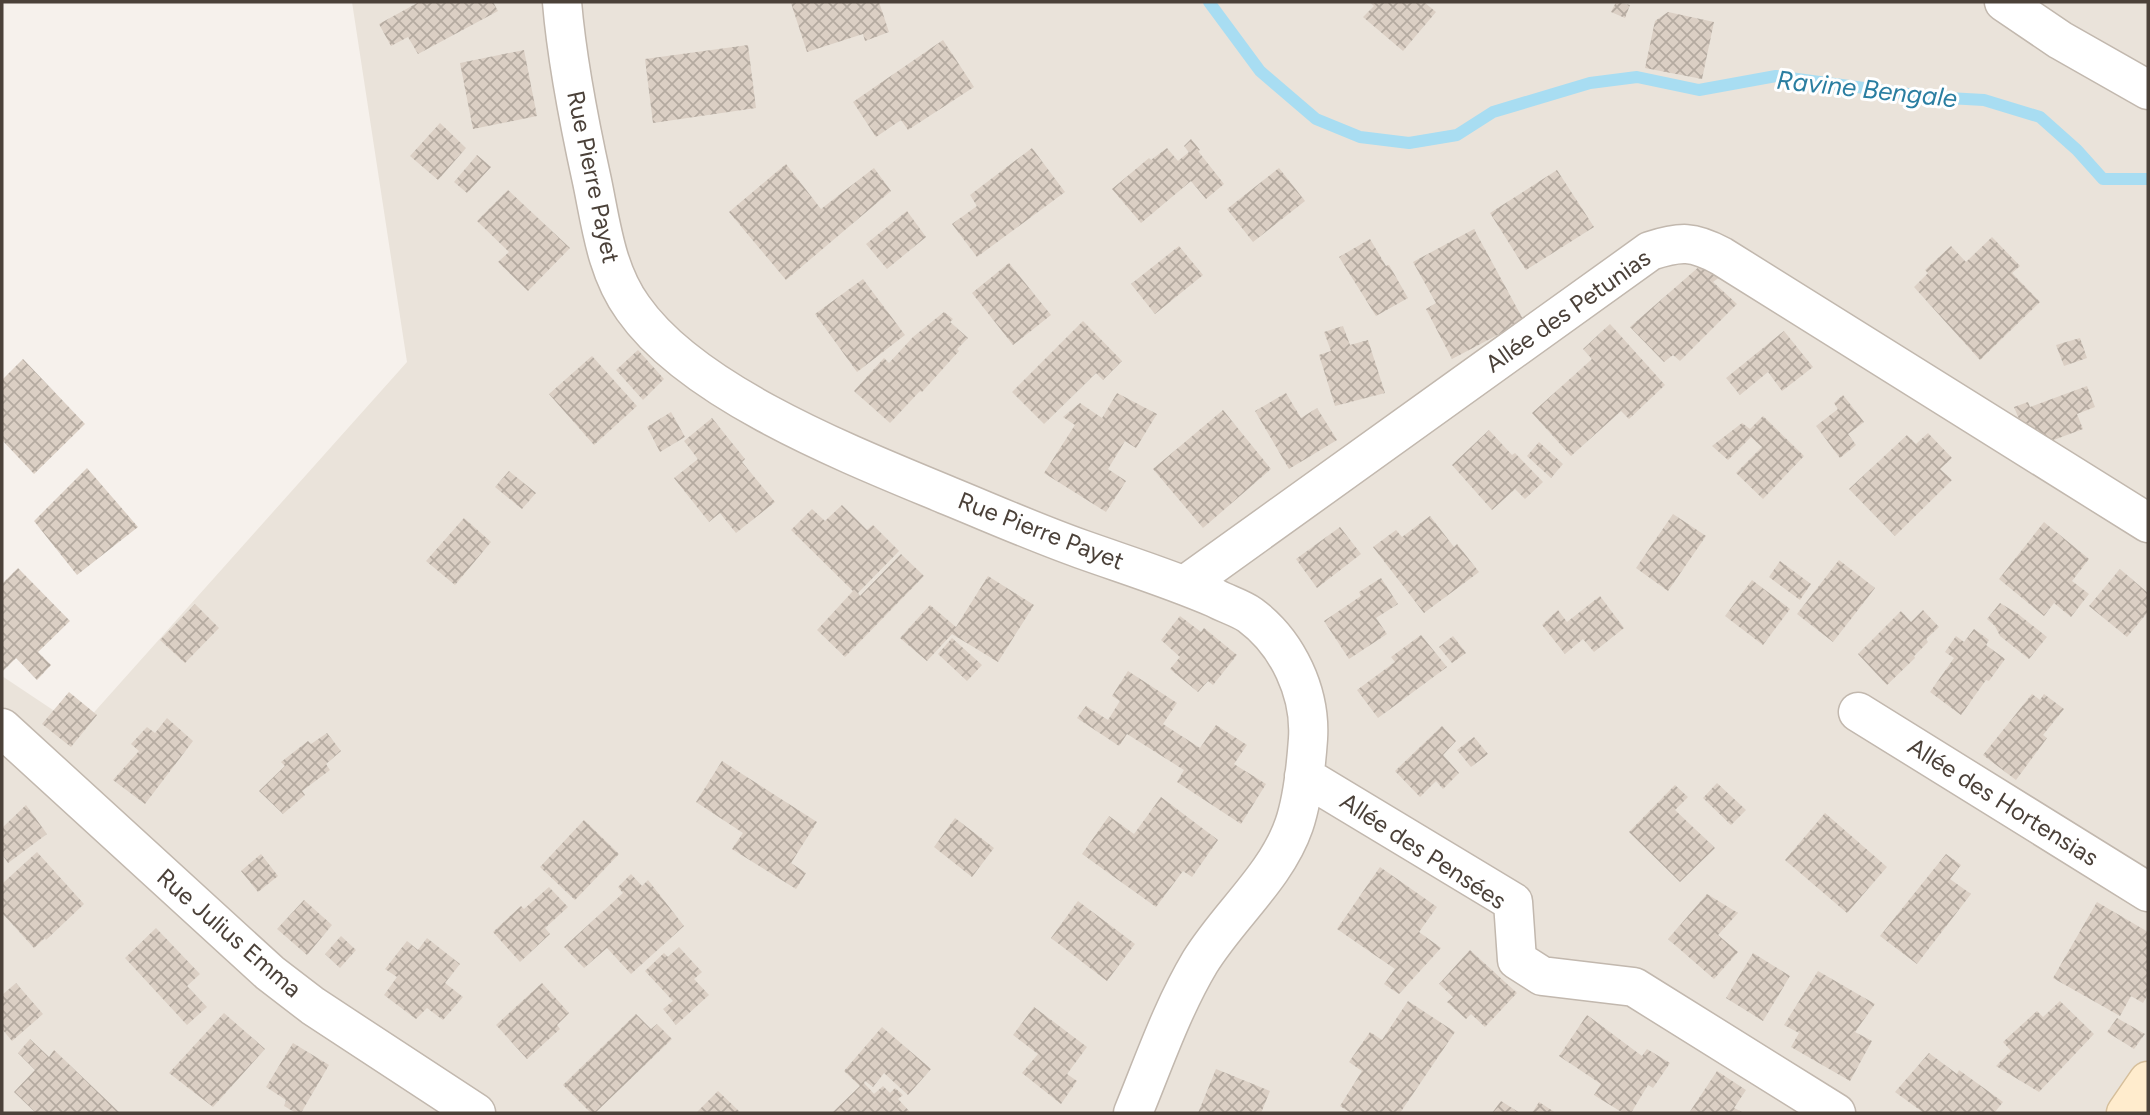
<svg xmlns="http://www.w3.org/2000/svg" width="2150" height="1115" font-family="Figtree,sans-serif">
<style>
.residential{fill:#eae3da}
.lines{fill:none;stroke-linecap:round;stroke-linejoin:round}
.stream{stroke:#a8ddf2;stroke-width:12}
.building{fill:url(#building-cross-hatch)}
.minor-casing{stroke:#c2b8ae;stroke-width:41}
.secondary-casing{stroke:#d6bf9b;stroke-width:41}
.minor{stroke:#fff;stroke-width:38}
.secondary{stroke:#ffeccd;stroke-width:38}
.labels{text-anchor:middle;stroke-width:6;stroke-linejoin:round;paint-order:stroke}
.street-label{font-size:24px;fill:#4b4139;stroke:#fff}
.water-label{font-size:26px;font-style:italic;fill:#2a7ea1;stroke:#fff}
</style>
<defs>
<pattern id="building-cross-hatch" width="8" height="8" patternUnits="userSpaceOnUse" patternTransform="scale(1.75)"><rect width="8" height="8" fill="#dbcfc4"/><path d="M0 0l8 8M0 8l8-8" fill="none" stroke="#b4aaa0"/></pattern>
</defs>
<rect width="100%" height="100%" fill="#f6f1ec"/>
<path class="residential" d="M 352,2 L 2148,2 L 2148,1113 L 2,1113 L 2,676 L 80,728 L 407,362 Z"/>
<g class="lines">
<path class="stream" d="M 1209,2 L 1260,71 L 1316,119 L 1360,137 L 1409,143 L 1457,135 L 1493,112 L 1590,83 L 1637,77 L 1699,90 L 1776,76 L 1930,97 L 1984,100 L 2040,117 L 2077,150 L 2103,179 L 2148,179"/>
</g>
<path class="building" d="M 419,2 L 493,2 L 498,11 L 418,54 L 408,37 L 391,46 L 379,24 Z
M 879,2 L 889,32 L 865,41 L 863,34 L 807,52 L 791,3 Z
M 1369,2 L 1424,2 L 1436,12 L 1403,51 L 1363,17 L 1374,6 Z
M 1616,2 L 1630,5 L 1625,18 L 1611,12 Z
M 1668,12 L 1714,22 L 1702,79 L 1645,68 L 1655,21 Z
M 943,40 L 974,87 L 908,130 L 901,120 L 876,137 L 853,102 Z
M 748,45 L 756,108 L 653,123 L 645,59 Z
M 524,50 L 537,116 L 473,129 L 460,63 Z
M 440,123 L 466,148 L 438,180 L 410,156 Z
M 1191,139 L 1200,150 L 1198,151 L 1224,184 L 1206,199 L 1191,181 L 1141,223 L 1112,189 L 1149,158 L 1151,160 L 1167,148 L 1178,161 L 1189,152 L 1184,146 Z
M 1032,148 L 1065,192 L 977,257 L 952,224 L 977,206 L 970,195 Z
M 477,155 L 491,167 L 467,193 L 454,182 Z
M 786,164 L 821,209 L 874,168 L 891,191 L 786,280 L 729,212 Z
M 1279,168 L 1305,201 L 1253,242 L 1227,209 Z
M 1557,170 L 1594,227 L 1526,270 L 1490,213 Z
M 508,190 L 570,248 L 528,291 L 498,262 L 509,252 L 477,221 Z
M 907,211 L 926,237 L 887,269 L 866,244 Z
M 1474,229 L 1524,321 L 1452,359 L 1426,309 L 1436,303 L 1413,262 Z
M 1992,237 L 2020,266 L 2012,273 L 2040,302 L 1980,360 L 1914,287 L 1928,273 L 1925,270 L 1951,246 L 1966,262 Z
M 1370,239 L 1386,266 L 1389,265 L 1408,298 L 1376,316 L 1339,257 Z
M 1179,246 L 1203,275 L 1155,314 L 1131,284 Z
M 1009,263 L 1051,315 L 1013,345 L 972,293 Z
M 1701,265 L 1721,276 L 1713,282 L 1737,304 L 1680,361 L 1673,355 L 1664,362 L 1630,327 Z
M 863,279 L 905,335 L 857,372 L 815,314 Z
M 944,312 L 953,319 L 950,322 L 968,338 L 957,349 L 959,351 L 922,392 L 920,391 L 890,423 L 854,391 L 884,358 L 889,363 L 913,337 Z
M 1083,321 L 1122,361 L 1103,380 L 1096,373 L 1044,424 L 1012,392 Z
M 1610,324 L 1665,385 L 1629,419 L 1621,411 L 1571,456 L 1532,413 L 1592,359 L 1583,349 Z
M 1343,326 L 1350,345 L 1368,340 L 1385,393 L 1335,406 L 1319,355 L 1331,351 L 1324,332 Z
M 1784,331 L 1813,367 L 1782,391 L 1768,372 L 1740,395 L 1726,378 Z
M 2080,338 L 2087,358 L 2064,366 L 2056,345 Z
M 638,350 L 664,379 L 643,400 L 616,370 Z
M 592,356 L 637,406 L 594,445 L 549,394 Z
M 23,359 L 85,424 L 34,474 L 2,440 L 2,380 Z
M 2087,386 L 2095,407 L 2077,414 L 2083,429 L 2043,444 L 2038,432 L 2026,436 L 2014,407 L 2028,402 L 2030,407 Z
M 1117,393 L 1157,414 L 1136,448 L 1125,441 L 1108,469 L 1126,481 L 1106,512 L 1044,473 L 1075,425 L 1063,417 L 1080,403 L 1102,418 Z
M 1286,393 L 1301,418 L 1317,408 L 1337,440 L 1289,469 L 1255,411 Z
M 1843,395 L 1864,422 L 1848,434 L 1856,445 L 1840,458 L 1816,426 L 1838,409 L 1834,403 Z
M 1223,410 L 1271,469 L 1203,528 L 1153,469 Z
M 671,412 L 685,437 L 660,452 L 647,427 Z
M 1763,416 L 1804,456 L 1763,499 L 1736,473 L 1762,447 L 1751,437 L 1728,460 L 1712,446 L 1742,423 L 1750,429 Z
M 712,418 L 745,459 L 742,462 L 775,502 L 736,533 L 720,513 L 709,522 L 674,478 L 698,459 L 684,441 Z
M 1489,430 L 1512,455 L 1515,453 L 1543,482 L 1525,499 L 1515,489 L 1492,510 L 1452,465 Z
M 1928,433 L 1952,458 L 1940,469 L 1952,480 L 1895,536 L 1849,489 L 1907,435 L 1916,444 Z
M 1539,442 L 1563,464 L 1551,478 L 1527,456 Z
M 87,468 L 138,527 L 77,575 L 34,521 Z
M 509,471 L 536,493 L 522,509 L 495,487 Z
M 842,505 L 867,530 L 873,525 L 899,551 L 858,593 L 860,596 L 901,554 L 924,576 L 845,657 L 817,630 L 853,591 L 791,530 L 812,509 L 825,521 Z
M 1673,514 L 1706,536 L 1668,591 L 1636,568 Z
M 1430,516 L 1454,547 L 1457,544 L 1479,572 L 1424,613 L 1373,547 L 1396,530 L 1402,537 Z
M 464,518 L 491,542 L 455,585 L 426,561 Z
M 2044,522 L 2089,559 L 2072,581 L 2089,594 L 2071,617 L 2054,603 L 2044,616 L 1999,579 Z
M 1340,527 L 1361,554 L 1317,588 L 1296,559 Z
M 1839,560 L 1875,588 L 1833,642 L 1797,614 Z
M 1780,561 L 1811,584 L 1800,600 L 1769,577 Z
M 18,568 L 70,621 L 38,652 L 51,665 L 37,680 L 16,658 L 2,672 L 2,584 Z
M 2120,569 L 2148,593 L 2148,612 L 2127,637 L 2089,606 Z
M 988,576 L 1034,605 L 998,662 L 952,634 L 927,661 L 900,638 L 930,605 L 956,627 Z
M 1381,578 L 1398,604 L 1376,618 L 1387,634 L 1349,659 L 1324,621 L 1361,596 L 1359,592 Z
M 1752,580 L 1790,609 L 1763,645 L 1725,616 Z
M 1600,596 L 1624,628 L 1594,652 L 1583,639 L 1565,654 L 1542,625 L 1558,610 L 1567,622 Z
M 2000,603 L 2018,614 L 2047,637 L 2029,659 L 2000,636 L 1995,626 L 1987,619 Z
M 195,604 L 219,628 L 185,663 L 160,640 Z
M 1923,610 L 1939,627 L 1926,639 L 1928,642 L 1914,656 L 1915,658 L 1887,685 L 1858,654 L 1901,611 L 1911,622 Z
M 1180,616 L 1201,632 L 1204,628 L 1237,655 L 1213,685 L 1208,681 L 1198,692 L 1170,669 L 1180,657 L 1161,640 Z
M 1974,629 L 1989,640 L 1986,645 L 2005,659 L 1989,681 L 1986,680 L 1961,715 L 1930,692 L 1954,658 L 1945,652 L 1956,636 L 1964,642 Z
M 1421,635 L 1447,667 L 1378,718 L 1357,690 L 1395,662 L 1391,657 Z
M 1453,636 L 1466,653 L 1452,663 L 1439,647 Z
M 952,638 L 982,665 L 967,681 L 938,654 Z
M 1128,671 L 1177,703 L 1163,724 L 1200,748 L 1216,725 L 1247,745 L 1234,764 L 1266,784 L 1241,824 L 1177,782 L 1184,770 L 1127,734 L 1119,746 L 1077,718 L 1086,706 L 1108,720 L 1120,701 L 1112,696 Z
M 69,692 L 97,715 L 71,747 L 42,724 Z
M 2032,694 L 2040,700 L 2044,694 L 2064,709 L 2043,735 L 2047,738 L 2016,780 L 1983,755 Z
M 167,718 L 193,741 L 145,804 L 113,780 L 139,751 L 131,744 L 147,727 L 155,733 Z
M 1442,726 L 1456,741 L 1443,755 L 1459,773 L 1443,789 L 1436,781 L 1420,797 L 1395,771 Z
M 327,733 L 341,751 L 326,764 L 330,770 L 302,791 L 305,795 L 283,814 L 259,791 L 285,766 L 281,762 L 308,741 L 311,744 Z
M 1474,737 L 1488,754 L 1471,767 L 1457,750 Z
M 722,761 L 817,822 L 791,863 L 806,873 L 796,889 L 732,849 L 743,833 L 696,802 Z
M 1717,783 L 1746,810 L 1731,825 L 1703,798 Z
M 1675,785 L 1688,797 L 1675,810 L 1715,848 L 1680,882 L 1629,832 Z
M 1161,797 L 1218,840 L 1192,877 L 1183,871 L 1156,907 L 1082,854 L 1109,816 L 1134,834 Z
M 26,805 L 47,834 L 8,863 L 2,854 L 2,828 Z
M 1825,813 L 1887,867 L 1847,913 L 1785,860 Z
M 955,818 L 994,848 L 972,877 L 934,847 Z
M 584,820 L 619,854 L 575,900 L 540,867 Z
M 37,852 L 84,904 L 46,940 L 45,938 L 34,948 L 2,913 L 2,882 L 3,883 Z
M 261,854 L 278,876 L 258,892 L 241,871 Z
M 1946,854 L 1961,865 L 1950,879 L 1971,894 L 1917,964 L 1880,936 Z
M 1380,867 L 1437,907 L 1419,932 L 1441,948 L 1399,994 L 1384,984 L 1395,969 L 1337,929 Z
M 631,874 L 642,886 L 648,880 L 684,926 L 631,974 L 607,948 L 584,968 L 564,947 L 623,893 L 618,887 Z
M 549,887 L 568,907 L 545,928 L 550,934 L 520,962 L 493,932 L 521,906 L 524,909 Z
M 1707,894 L 1738,913 L 1718,935 L 1738,952 L 1714,979 L 1668,939 Z
M 304,900 L 332,925 L 307,955 L 277,929 Z
M 1078,901 L 1135,944 L 1107,981 L 1051,938 Z
M 2097,902 L 2148,932 L 2148,994 L 2143,1003 L 2131,996 L 2120,1016 L 2053,978 Z
M 156,928 L 200,974 L 187,986 L 207,1007 L 187,1025 L 125,958 Z
M 341,936 L 356,950 L 340,968 L 325,954 Z
M 427,938 L 460,964 L 445,983 L 463,997 L 443,1020 L 427,1008 L 416,1019 L 384,995 L 397,977 L 385,969 L 407,941 L 418,950 Z
M 679,947 L 702,972 L 694,979 L 709,995 L 676,1025 L 663,1009 L 673,1001 L 645,971 L 664,953 L 668,957 Z
M 1470,950 L 1517,993 L 1485,1027 L 1471,1014 L 1466,1019 L 1447,1002 L 1453,997 L 1439,984 Z
M 1753,953 L 1790,976 L 1763,1021 L 1726,998 Z
M 1818,971 L 1875,1004 L 1855,1032 L 1872,1041 L 1850,1081 L 1791,1047 L 1799,1033 L 1784,1025 Z
M 16,983 L 43,1014 L 12,1041 L 2,1029 L 2,995 Z
M 542,983 L 569,1013 L 557,1025 L 560,1029 L 527,1059 L 496,1025 Z
M 1408,1001 L 1455,1032 L 1400,1113 L 1351,1113 L 1340,1106 L 1362,1071 L 1349,1062 L 1370,1032 L 1382,1040 Z
M 2060,1001 L 2094,1034 L 2039,1092 L 1996,1066 L 2011,1051 L 2003,1042 L 2037,1011 L 2043,1017 Z
M 1034,1007 L 1087,1047 L 1067,1074 L 1077,1081 L 1061,1104 L 1022,1073 L 1038,1054 L 1013,1035 Z
M 224,1013 L 265,1049 L 213,1107 L 169,1073 Z
M 636,1014 L 651,1029 L 657,1024 L 672,1039 L 595,1113 L 591,1113 L 563,1085 Z
M 1587,1015 L 1642,1056 L 1647,1049 L 1670,1063 L 1653,1088 L 1648,1085 L 1631,1113 L 1623,1113 L 1594,1095 L 1601,1084 L 1559,1056 Z
M 2117,1018 L 2145,1034 L 2134,1049 L 2107,1032 Z
M 882,1027 L 931,1069 L 908,1095 L 884,1073 L 873,1087 L 865,1081 L 864,1083 L 874,1094 L 883,1086 L 890,1093 L 895,1088 L 903,1095 L 898,1099 L 911,1113 L 832,1113 L 860,1086 L 844,1071 Z
M 30,1039 L 49,1057 L 54,1050 L 120,1113 L 36,1113 L 14,1092 L 35,1070 L 18,1053 Z
M 293,1043 L 329,1065 L 301,1113 L 296,1113 L 284,1106 L 286,1100 L 266,1087 Z
M 1929,1053 L 1957,1074 L 1959,1070 L 2003,1102 L 1994,1113 L 1924,1113 L 1895,1092 Z
M 1216,1069 L 1270,1091 L 1261,1113 L 1198,1113 Z
M 1717,1071 L 1746,1090 L 1734,1108 L 1744,1113 L 1689,1113 Z
M 718,1091 L 741,1113 L 696,1113 Z
M 1501,1101 L 1520,1113 L 1492,1113 Z
M 1539,1102 L 1556,1113 L 1532,1113 Z"/>
<g class="lines">
<g class="minor-casing">
<path id="minor" d="M 562,2 C 567,62 579,122 592,181 C 601,224 606,271 633,308 C 693,394 853,456 949,496 C 993,514 1036,533 1081,549 C 1126,565 1171,579 1215,598 C 1226,604 1240,608 1250,615 C 1288,643 1311,693 1308,739 C 1306,767 1303,799 1294,825 C 1276,877 1229,915 1200,962 C 1172,1009 1154,1062 1133,1113
M 2004,2 L 2060,40 L 2148,90
M 1185,585 L 1650,251 C 1681,241 1693,241 1721,256 L 2148,523
M 1858,712 L 2148,892
M 2,728 L 270,973 L 313,1006 L 476,1113
M 1304,776 L 1513,902 L 1517,960 L 1542,976 L 1634,987 L 1836,1113"/>
</g>
<g class="secondary-casing">
<path id="secondary" d="M 2126,1113 L 2148,1081"/>
</g>
<use href="#minor" class="minor"/>
<use href="#secondary" class="secondary"/>
</g>
<g class="labels">
<g class="street-label">
<text transform="translate(593 177) rotate(78)" y="8">Rue Pierre Payet</text>
<text transform="translate(1568 311) rotate(-35)" y="8">Allée des Petunias</text>
<text transform="translate(1041 531) rotate(21)" y="8">Rue Pierre Payet</text>
<text transform="translate(2003 802) rotate(32)" y="8">Allée des Hortensias</text>
<text transform="translate(1423 851) rotate(33)" y="8">Allée des Pensées</text>
<text transform="translate(229 933) rotate(41)" y="8">Rue Julius Emma</text>
</g>
<g class="water-label">
<text transform="translate(1867 89) rotate(6)" y="9">Ravine Bengale</text>
</g>
</g>
<rect width="2150" height="1115" fill="none" stroke="#4b4139" stroke-width="7"/>
</svg>
